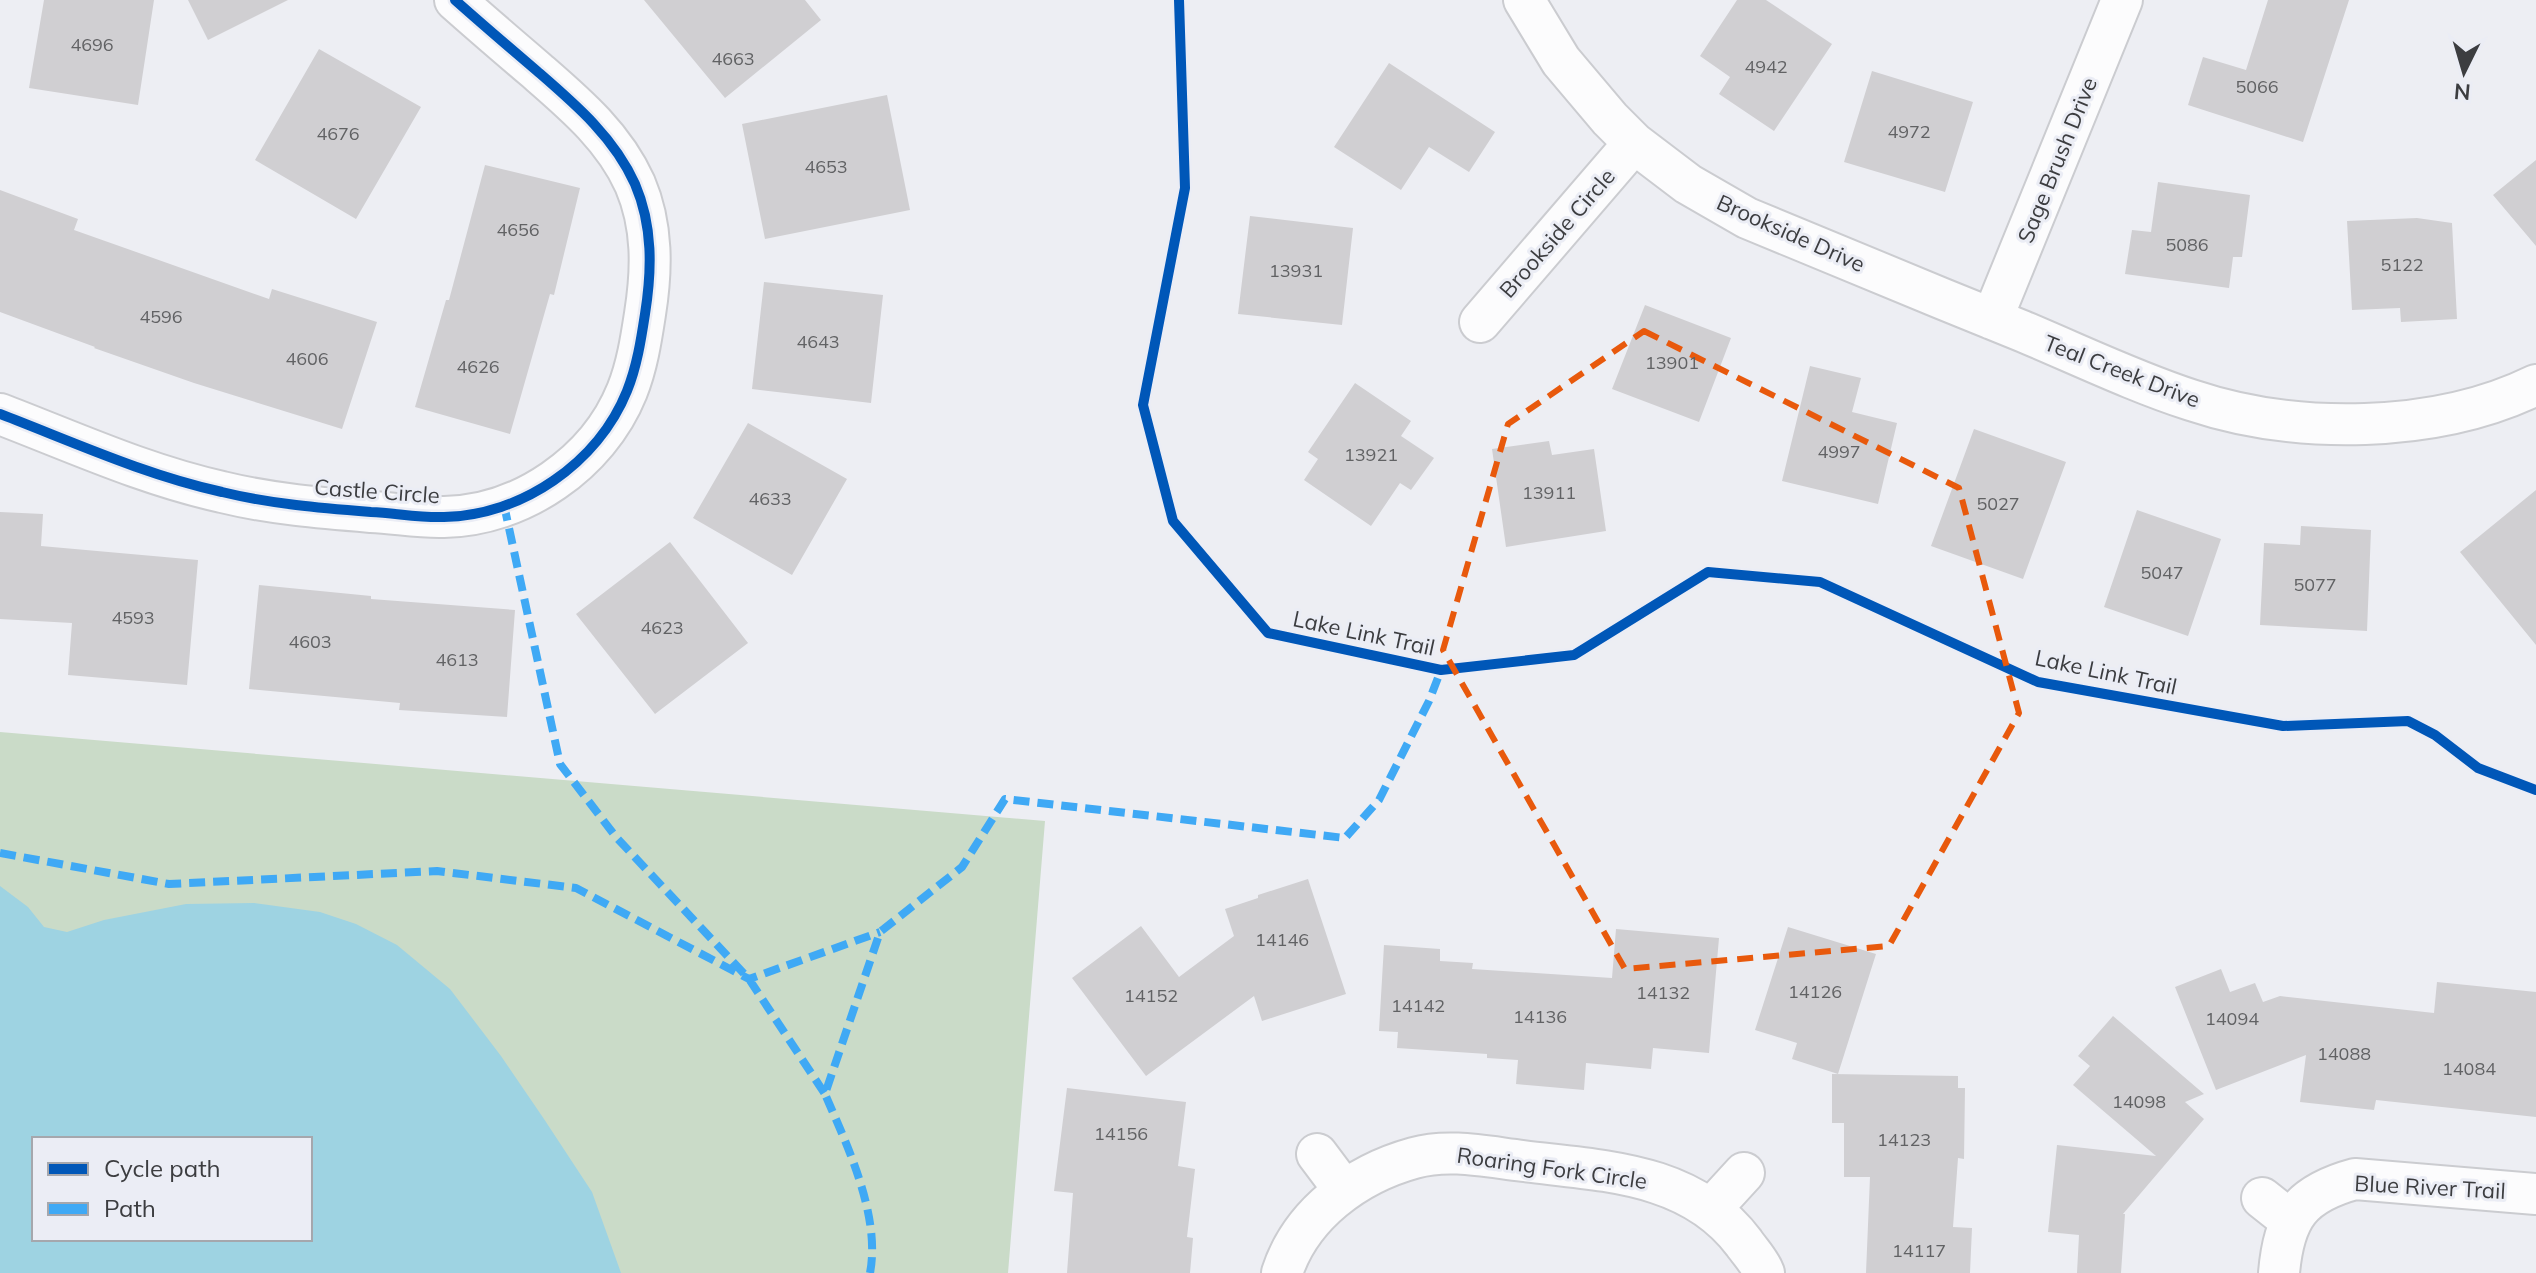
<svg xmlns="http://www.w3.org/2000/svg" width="2536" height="1273" font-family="Mulish,sans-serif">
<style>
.green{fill:#cadbc8;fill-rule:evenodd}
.water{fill:#9ed3e2;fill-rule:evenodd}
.building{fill:#d0cfd2}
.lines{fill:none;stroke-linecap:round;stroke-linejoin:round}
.minor-casing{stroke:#cbccd0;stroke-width:44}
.minor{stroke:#fcfcfd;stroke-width:40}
.quiet{stroke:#3fa9f5;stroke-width:8;stroke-dasharray:16 8;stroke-linecap:butt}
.cycleway-casing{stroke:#ebedf5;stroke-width:15}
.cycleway{stroke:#0057b8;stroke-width:10}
.marked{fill:none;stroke:#e8590c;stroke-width:6;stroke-dasharray:16 10;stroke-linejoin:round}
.labels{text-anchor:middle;stroke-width:6;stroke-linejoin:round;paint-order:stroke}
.number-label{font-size:18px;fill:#616264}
.street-label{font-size:22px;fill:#3c3d40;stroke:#ebedf5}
</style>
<rect width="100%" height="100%" fill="#edeef3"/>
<path class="green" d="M 0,732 L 1045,821 L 1008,1273 L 0,1273 ZM 34,1139 L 310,1139 L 310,1239 L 34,1239 Z"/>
<path class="water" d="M 0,886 L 28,907 L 44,927 L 67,932 L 104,920 L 186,904 L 254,903 L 320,912 L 356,924 L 397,945 L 450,989 L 501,1056 L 544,1119 L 592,1192 L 621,1273 L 0,1273 ZM 34,1139 L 310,1139 L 310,1239 L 34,1239 Z"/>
<path class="building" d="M 44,0 L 154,0 L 138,105 L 29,88 Z
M 188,0 L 288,0 L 208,40 Z
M 644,0 L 805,0 L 821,20 L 725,98 Z
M 1737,0 L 1766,0 L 1832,44 L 1774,131 L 1719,94 L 1730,77 L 1700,56 Z
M 2268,0 L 2349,0 L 2303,142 L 2188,105 L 2203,57 L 2246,70 Z
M 319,49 L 421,107 L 356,219 L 255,160 Z
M 1389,63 L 1495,132 L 1469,172 L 1429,147 L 1401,190 L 1334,147 Z
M 1872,71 L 1973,102 L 1945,192 L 1844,162 Z
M 887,95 L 910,210 L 765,239 L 742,124 Z
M 2536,160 L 2536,246 L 2493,195 Z
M 485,165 L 580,188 L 554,295 L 550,294 L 510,434 L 415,407 L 446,300 L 449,300 Z
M 2158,182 L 2250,195 L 2242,257 L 2233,257 L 2229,288 L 2125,274 L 2132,230 L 2151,232 Z
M 0,190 L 78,219 L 74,230 L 269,299 L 272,289 L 377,322 L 342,429 L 194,383 L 94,348 L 95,347 L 0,312 Z
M 1250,216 L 1353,228 L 1342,325 L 1238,314 Z
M 2417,218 L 2452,223 L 2457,319 L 2401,322 L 2400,308 L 2352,310 L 2347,221 Z
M 764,282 L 883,295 L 871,403 L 752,389 Z
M 1645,305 L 1731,338 L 1699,422 L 1612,389 Z
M 1810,366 L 1861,378 L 1852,412 L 1897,423 L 1878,504 L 1782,481 Z
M 1355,383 L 1411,421 L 1401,436 L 1434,458 L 1411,490 L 1400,483 L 1371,526 L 1304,480 L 1318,459 L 1308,452 Z
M 748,423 L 847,479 L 792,575 L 693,518 Z
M 1974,429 L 2066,462 L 2023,579 L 1931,546 Z
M 1549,441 L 1552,455 L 1594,449 L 1606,531 L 1506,547 L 1492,449 Z
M 2536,490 L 2536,645 L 2460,552 Z
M 2137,510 L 2221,539 L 2188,636 L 2104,607 Z
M 0,512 L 43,514 L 41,546 L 198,560 L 187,685 L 68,675 L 72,623 L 0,619 Z
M 2301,526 L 2371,530 L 2367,631 L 2260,625 L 2264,543 L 2300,545 Z
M 670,542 L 748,643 L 655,714 L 576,614 Z
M 259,585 L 371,596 L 371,599 L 515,610 L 507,717 L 399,710 L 400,703 L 249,689 Z
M 1308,879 L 1346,994 L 1262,1021 L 1254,996 L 1146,1076 L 1072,978 L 1141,926 L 1179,977 L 1234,936 L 1225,909 L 1258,898 L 1258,895 Z
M 1788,927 L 1876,954 L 1838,1074 L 1792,1059 L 1797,1043 L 1755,1030 Z
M 1616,929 L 1719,938 L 1709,1053 L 1653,1048 L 1651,1069 L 1586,1063 L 1584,1090 L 1516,1084 L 1518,1060 L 1487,1058 L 1487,1054 L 1397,1048 L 1398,1032 L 1379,1031 L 1384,945 L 1440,949 L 1440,961 L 1473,963 L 1472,969 L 1612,978 Z
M 2221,969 L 2230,992 L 2255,983 L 2263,1002 L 2280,996 L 2434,1013 L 2437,982 L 2536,992 L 2536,1117 L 2376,1100 L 2374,1110 L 2300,1102 L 2306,1055 L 2216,1090 L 2175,987 Z
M 2113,1016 L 2204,1094 L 2185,1102 L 2204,1119 L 2123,1214 L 2125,1214 L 2121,1273 L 2077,1273 L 2079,1235 L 2048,1232 L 2057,1145 L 2156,1156 L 2073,1085 L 2090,1066 L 2078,1056 Z
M 1832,1074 L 1958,1076 L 1958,1088 L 1965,1088 L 1964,1159 L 1958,1158 L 1953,1227 L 1972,1228 L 1970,1273 L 1866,1273 L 1870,1177 L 1844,1177 L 1844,1123 L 1832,1123 Z
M 1067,1088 L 1186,1102 L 1178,1166 L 1195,1169 L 1187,1237 L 1193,1238 L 1190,1273 L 1067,1273 L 1073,1193 L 1054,1191 Z"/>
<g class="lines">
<g class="minor-casing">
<path id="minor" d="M 1524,0 L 1561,61 L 1610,119 L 1634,143 L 1688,184 L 1747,218 C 1838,256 1930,294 2022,331 C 2077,354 2135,382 2191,400 C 2295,435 2436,434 2536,385
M 1992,319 L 2122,0
M 1480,322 L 1634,143
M 0,414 C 73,442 145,475 222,492 C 271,504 321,508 371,512 C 395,513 420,518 444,517 C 521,516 598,463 627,391 C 637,366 641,340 645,314 C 652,270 653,226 635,184 C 614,137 575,104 537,71 C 510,48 482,24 455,0
M 1317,1154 L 1344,1190
M 2262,1198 L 2291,1221
M 1711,1209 L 1744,1173
M 1282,1273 C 1301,1214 1356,1174 1414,1158 C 1449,1148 1488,1157 1523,1161 C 1603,1171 1691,1172 1744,1243 C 1751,1253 1760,1262 1764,1273
M 2279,1273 C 2284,1217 2300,1194 2355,1179 L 2536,1194"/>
</g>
<use href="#minor" class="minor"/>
<path class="quiet" d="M 504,505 L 560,764 L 616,837 L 749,979 L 825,1094
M 0,853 L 169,884 L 437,871 L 576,888 L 749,979 L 880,932
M 870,1273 C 881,1216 847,1145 825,1094 L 880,932 L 962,867 L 1005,799 L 1345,838 L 1379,800 L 1429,701 L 1441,670"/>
<g class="cycleway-casing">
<path id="cycleway" d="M 1179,0 L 1185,188 L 1143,405 L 1173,521 L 1268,633 L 1441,670 L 1574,655 L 1708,572 L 1820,582 L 2038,682 L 2283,726 L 2408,721 L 2435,735 L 2478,768 L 2536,790
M 0,414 C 73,442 145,475 222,492 C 271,504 321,508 371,512 C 395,513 420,518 444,517 C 521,516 598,463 627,391 C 637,366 641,340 645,314 C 652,270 653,226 635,184 C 614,137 575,104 537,71 C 510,48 482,24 455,0"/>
</g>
<use href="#cycleway" class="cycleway"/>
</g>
<path class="marked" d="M 1644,331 L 1959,488 L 2019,713 L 1889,946 L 1625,969 L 1443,650 L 1508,424 Z"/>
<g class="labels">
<g class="number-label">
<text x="92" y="51">4696</text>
<text x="733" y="65">4663</text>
<text x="1766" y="73">4942</text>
<text x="2257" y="93">5066</text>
<text x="1909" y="138">4972</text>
<text x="338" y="140">4676</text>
<text x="826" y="173">4653</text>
<text x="518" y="236">4656</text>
<text x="2187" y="251">5086</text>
<text x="2402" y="271">5122</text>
<text x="1296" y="277">13931</text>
<text x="161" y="323">4596</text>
<text x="818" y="348">4643</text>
<text x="307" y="365">4606</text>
<text x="1672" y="369">13901</text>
<text x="478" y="373">4626</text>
<text x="1839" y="458">4997</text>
<text x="1371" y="461">13921</text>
<text x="1549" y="499">13911</text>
<text x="770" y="505">4633</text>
<text x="1998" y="510">5027</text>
<text x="2162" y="579">5047</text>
<text x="2315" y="591">5077</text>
<text x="133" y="624">4593</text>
<text x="662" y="634">4623</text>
<text x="310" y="648">4603</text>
<text x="457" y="666">4613</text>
<text x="1282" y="946">14146</text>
<text x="1815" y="998">14126</text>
<text x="1663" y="999">14132</text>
<text x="1151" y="1002">14152</text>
<text x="1418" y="1012">14142</text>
<text x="1540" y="1023">14136</text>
<text x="2232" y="1025">14094</text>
<text x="2344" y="1060">14088</text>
<text x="2469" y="1075">14084</text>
<text x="2139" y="1108">14098</text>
<text x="1121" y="1140">14156</text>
<text x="1904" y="1146">14123</text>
<text x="1919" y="1257">14117</text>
</g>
<g class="street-label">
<text transform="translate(2057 160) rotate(-68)" y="8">Sage Brush Drive</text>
<text transform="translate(1557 233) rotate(-49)" y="8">Brookside Circle</text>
<text transform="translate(1791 233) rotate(24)" y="8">Brookside Drive</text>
<text transform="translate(2122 371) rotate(21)" y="8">Teal Creek Drive</text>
<text transform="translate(377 491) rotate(4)" y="8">Castle Circle</text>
<text transform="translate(1364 633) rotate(12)" y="8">Lake Link Trail</text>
<text transform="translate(2106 672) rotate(12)" y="8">Lake Link Trail</text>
<text transform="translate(1552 1168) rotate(8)" y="8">Roaring Fork Circle</text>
<text transform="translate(2430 1187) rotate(3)" y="8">Blue River Trail</text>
</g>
</g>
<rect x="32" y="1137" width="280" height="104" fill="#ebedf5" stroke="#a5a7ad" stroke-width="2"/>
<rect x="48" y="1163" width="40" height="12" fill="#0057b8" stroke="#a5a7ad" stroke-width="2"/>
<text x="104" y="1177" font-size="24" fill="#3c3d40">Cycle path</text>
<rect x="48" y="1203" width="40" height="12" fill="#3fa9f5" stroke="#a5a7ad" stroke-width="2"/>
<text x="104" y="1217" font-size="24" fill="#3c3d40">Path</text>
<g transform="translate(2464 72) rotate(185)" stroke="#ebedf5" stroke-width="6" paint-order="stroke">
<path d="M0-6L14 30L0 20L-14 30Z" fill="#3c3d40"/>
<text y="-12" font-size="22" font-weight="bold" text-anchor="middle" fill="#3c3d40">N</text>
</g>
</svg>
